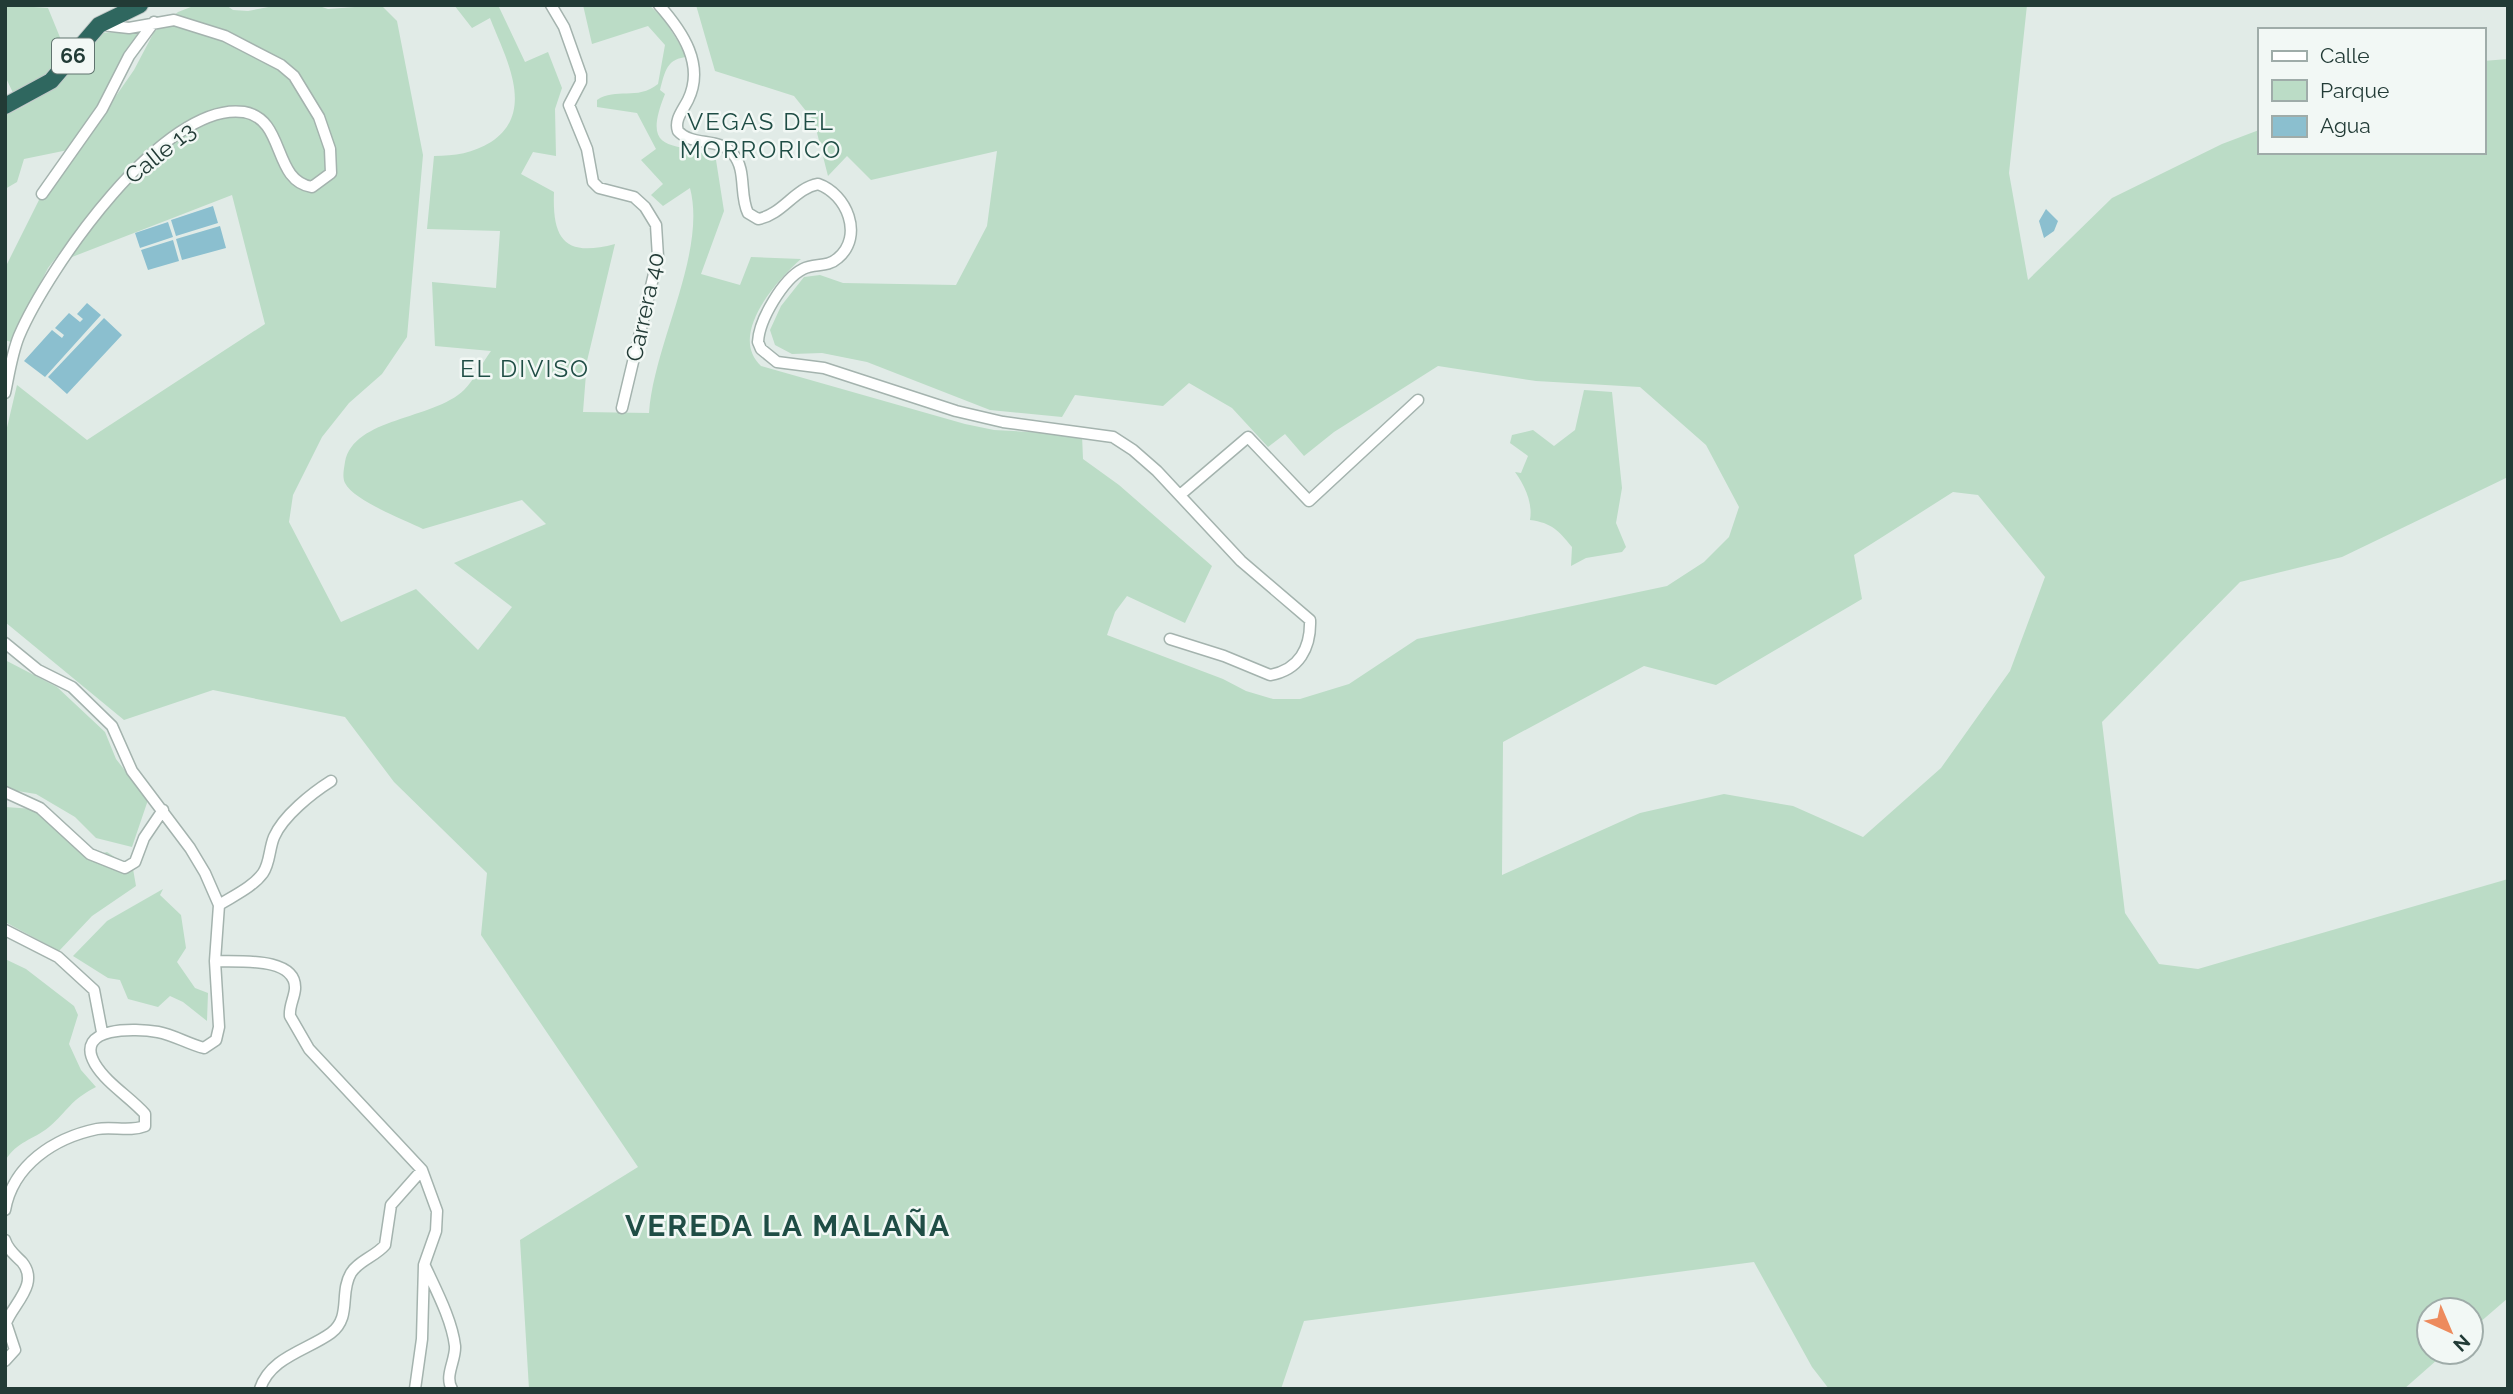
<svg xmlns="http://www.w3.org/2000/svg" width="2513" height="1394" font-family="Raleway,sans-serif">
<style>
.green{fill:#bbdcc6;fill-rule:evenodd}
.water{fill:#8bbfcf}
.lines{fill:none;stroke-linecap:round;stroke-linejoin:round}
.minor-casing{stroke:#a4b3ae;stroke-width:13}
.highway-casing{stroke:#c1c8c7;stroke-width:18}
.minor{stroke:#fff;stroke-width:10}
.highway{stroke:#2f675f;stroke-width:16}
.labels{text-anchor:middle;stroke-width:5;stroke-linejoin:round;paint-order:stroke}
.shield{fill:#f2f8f5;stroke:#60746f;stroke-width:2}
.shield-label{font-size:21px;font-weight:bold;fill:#223b36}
.street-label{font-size:23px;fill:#223b36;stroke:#f2f8f5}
.neighbourhood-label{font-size:24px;letter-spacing:2px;fill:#1f4d45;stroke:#f2f8f5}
.district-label{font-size:30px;font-weight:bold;letter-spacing:2px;fill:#1f4d45;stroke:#f2f8f5}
</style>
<rect width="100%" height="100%" fill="#e1ebe7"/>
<path class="green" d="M 5,5 L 48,8 L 66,52 L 51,74 L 14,95 L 5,76 Z
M 196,5 L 226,5 L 233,10 L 248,11 L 279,5 L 316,5 L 328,9 L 381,5 L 397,21 L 423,155 L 407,337 L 382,374 L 349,403 L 322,437 L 293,495 L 289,522 L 341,622 L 416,589 L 478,650 L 512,607 L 454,563 L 546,524 L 522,500 L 423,529 C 405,520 354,501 345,483 C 342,477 344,469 345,462 C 354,417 433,420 464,390 C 474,380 482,363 491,351 L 435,346 L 432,282 L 496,288 L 500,231 L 427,229 L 434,156 C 455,156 473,153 491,142 C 537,112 505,57 490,18 L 472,28 L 454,5 L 498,5 L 525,62 L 548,52 L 562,88 L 555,109 L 556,156 L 533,152 L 521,174 L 554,192 C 552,241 566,257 615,244 L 587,361 L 583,412 L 649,413 C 654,343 707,253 690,188 L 663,206 L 651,195 L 663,184 L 641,160 L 656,149 L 637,113 L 597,107 L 597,100 C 616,87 637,101 658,84 L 665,45 L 648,26 L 592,44 L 583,5 L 649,5 L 663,18 L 688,57 C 667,58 665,71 660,90 L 665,94 C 638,161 682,137 716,160 L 724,211 L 701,274 L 740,285 L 751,257 L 801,259 C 776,281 728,335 761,366 L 965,424 L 994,430 L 1082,435 L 1083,459 L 1119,485 L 1212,566 L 1185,623 L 1127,596 L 1115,612 L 1107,635 L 1223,679 L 1246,691 L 1273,699 L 1300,699 L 1349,684 L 1417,639 L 1667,586 L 1704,562 L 1729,537 L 1739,507 L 1706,445 L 1640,387 L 1536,381 L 1438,366 L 1334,432 L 1304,456 L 1285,434 L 1268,447 L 1232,408 L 1189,383 L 1163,406 L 1075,395 L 1062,417 L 990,410 L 867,362 L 822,353 L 792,354 L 775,345 L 770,330 L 781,306 L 804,277 L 820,275 L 843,283 L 956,285 L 987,226 L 997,151 L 871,180 L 847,156 L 828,176 L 814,121 L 794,96 L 715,71 L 696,5 L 2027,5 L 2009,173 L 2028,280 L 2112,198 L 2222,144 L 2259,130 L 2259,152 L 2483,152 L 2483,61 L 2508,59 L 2508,477 L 2342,557 L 2240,582 L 2102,722 L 2125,913 L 2159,964 L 2198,969 L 2508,879 L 2508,1298 L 2471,1330 L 2471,1310 L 2429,1310 L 2429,1352 L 2446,1352 L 2404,1389 L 1829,1389 L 1812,1367 L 1754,1262 L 1304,1321 L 1281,1389 L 529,1389 L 520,1240 L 638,1167 L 481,935 L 487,873 L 394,782 L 345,717 L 213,690 L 124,720 L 5,622 L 5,436 L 17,385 L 87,440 L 265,324 L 232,195 L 72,257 L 68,242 L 48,268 L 11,342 L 5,340 L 5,268 L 42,194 L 47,195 L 134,70 L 154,32 L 178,12 ZM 1953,492 L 1978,495 L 2045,577 L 2010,671 L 1941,768 L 1863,837 L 1793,806 L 1724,794 L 1640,813 L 1502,875 L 1503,742 L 1644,666 L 1716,685 L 1862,599 L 1854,555 Z
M 141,31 L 106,95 L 68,150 L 24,159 L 17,182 L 5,189 L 5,115 C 51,96 69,73 98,33 Z
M 1584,390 L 1612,392 L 1622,488 L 1616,523 L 1626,547 L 1622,552 L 1586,558 L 1571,566 L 1572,547 C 1558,530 1552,523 1530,520 C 1533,503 1525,486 1515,472 L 1521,473 L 1528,456 L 1510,443 L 1512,435 L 1533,430 L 1554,446 L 1575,430 Z
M 5,660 L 57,687 L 105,732 L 116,759 L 148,800 L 132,847 L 96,838 L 75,817 L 36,794 L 5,789 Z
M 5,807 L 34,809 L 96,855 L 107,852 L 133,869 L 136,886 L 92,916 L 59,951 L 5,922 Z
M 163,889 L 160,895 L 181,915 L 186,948 L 177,962 L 195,988 L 208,993 L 207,1021 L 183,1002 L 170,996 L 158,1007 L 128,999 L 120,980 L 108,978 L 73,956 L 107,921 Z
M 5,959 L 26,969 L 74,1006 L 78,1015 L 69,1044 L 81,1070 L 96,1087 C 69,1101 69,1110 49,1127 C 32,1141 18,1140 5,1161 Z"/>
<path class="water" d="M 213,206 L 218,223 L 176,236 L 171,220 Z
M 2046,209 L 2058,221 L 2054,231 L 2044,238 L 2039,221 Z
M 168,222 L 173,237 L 140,248 L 135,233 Z
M 220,226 L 226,248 L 182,260 L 176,239 Z
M 173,240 L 179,261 L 148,270 L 141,250 Z
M 87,303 L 101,315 L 45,377 L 24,361 L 52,330 L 62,338 L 64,335 L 55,328 L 69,313 L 80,322 L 83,319 L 77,314 Z
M 104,318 L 122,335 L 67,394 L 48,377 Z"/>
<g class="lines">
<g class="minor-casing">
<path id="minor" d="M 551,5 L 564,27 L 581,75 L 581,82 L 569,105 L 587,149 L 593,182 L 599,188 L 634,197 L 645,207 L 656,225 L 658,257 L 622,408
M 659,5 C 683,32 705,65 688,100 C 683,110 674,120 678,131 C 692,147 720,137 733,154 C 747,170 739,195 748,213 L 758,219 C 782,215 795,188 818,184 C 847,194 864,236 838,258 C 827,268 815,263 803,269 C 783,279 759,320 758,342 L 761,349 L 777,362 L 824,368 L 956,411 L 1003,422 L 1113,437 L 1133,450 L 1157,471 L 1241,561 L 1310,620 C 1311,648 1299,670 1270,675 L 1224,656 L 1170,639
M 42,194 L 102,109 L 129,56 L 154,22
M 5,393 C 9,374 12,353 19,336 C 47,270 164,100 244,112 C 286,119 272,181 312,187 L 331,173 L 330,149 L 319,117 L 294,76 L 281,65 L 225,36 L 174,20 L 129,28 L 102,25
M 1180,495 L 1248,437 L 1309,501 L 1418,400
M 5,643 L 38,670 L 72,687 L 112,726 L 132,771 L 190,848 L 205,873 L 219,905 L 215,961 L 219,1027 L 216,1040 L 204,1048 C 188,1044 174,1035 158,1032 C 136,1028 73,1026 95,1064 C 107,1084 130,1097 145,1114 L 145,1126 C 130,1132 112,1126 97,1129 C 54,1138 13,1165 5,1210
M 5,792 L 40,808 L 90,854 L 125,868 L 135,862 L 144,838 L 163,810
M 219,905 C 233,896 253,887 263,873 C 270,863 269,849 274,837 C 283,816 312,793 331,781
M 5,930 L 58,957 L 94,990 L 102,1032
M 215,961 C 237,962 297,956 295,989 C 294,999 289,1006 290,1016 L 309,1049 L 422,1170 L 437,1211 L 436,1231 L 424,1265 L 422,1339 L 415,1389
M 5,1240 C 8,1250 15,1255 22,1262 C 40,1284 13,1304 6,1323 L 15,1350 L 5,1361
M 425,1266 C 436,1290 452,1320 455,1346 C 456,1360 444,1376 452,1389
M 260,1389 C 270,1357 308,1350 331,1333 C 352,1317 339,1293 351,1273 C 358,1261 376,1256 385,1245 L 391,1205 L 422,1170"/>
</g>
<g class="highway-casing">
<path id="highway" d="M 5,106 L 51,81 L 99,25 L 140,5"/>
</g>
<use href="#minor" class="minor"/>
<use href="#highway" class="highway"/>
</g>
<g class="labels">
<rect class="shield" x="52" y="38.5" width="42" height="35" rx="5"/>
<g class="shield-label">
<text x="73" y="63">66</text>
</g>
<g class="street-label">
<text transform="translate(160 153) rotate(-39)" y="8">Calle 13</text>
<text transform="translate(645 307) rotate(-78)" y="8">Carrera 40</text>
</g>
<g class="neighbourhood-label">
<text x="761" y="130">VEGAS DEL<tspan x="761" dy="28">MORRORICO</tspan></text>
<text x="525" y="377">EL DIVISO</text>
</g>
<g class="district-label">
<text x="788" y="1236">VEREDA LA MALAÑA</text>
</g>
</g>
<rect width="2513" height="1394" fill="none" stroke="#223b36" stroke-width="14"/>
<rect x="2258" y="28" width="228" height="126" fill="#f2f8f5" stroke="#9faca9" stroke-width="2"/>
<rect x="2272" y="51" width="35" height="10" fill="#ffffff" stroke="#9faca9" stroke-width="2"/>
<text x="2320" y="63" font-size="21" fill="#223b36">Calle</text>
<rect x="2272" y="80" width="35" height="21" fill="#bbdcc6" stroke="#9faca9" stroke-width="2"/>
<text x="2320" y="98" font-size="21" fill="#223b36">Parque</text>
<rect x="2272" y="116" width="35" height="21" fill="#8bbfcf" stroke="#9faca9" stroke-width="2"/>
<text x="2320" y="133" font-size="21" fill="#223b36">Agua</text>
<g transform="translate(2450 1331) rotate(136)"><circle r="33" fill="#f2f8f5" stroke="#9faca9" stroke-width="2"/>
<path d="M0-5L12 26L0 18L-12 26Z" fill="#ed8b5d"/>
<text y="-10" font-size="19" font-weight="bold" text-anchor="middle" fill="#223b36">N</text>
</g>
</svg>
